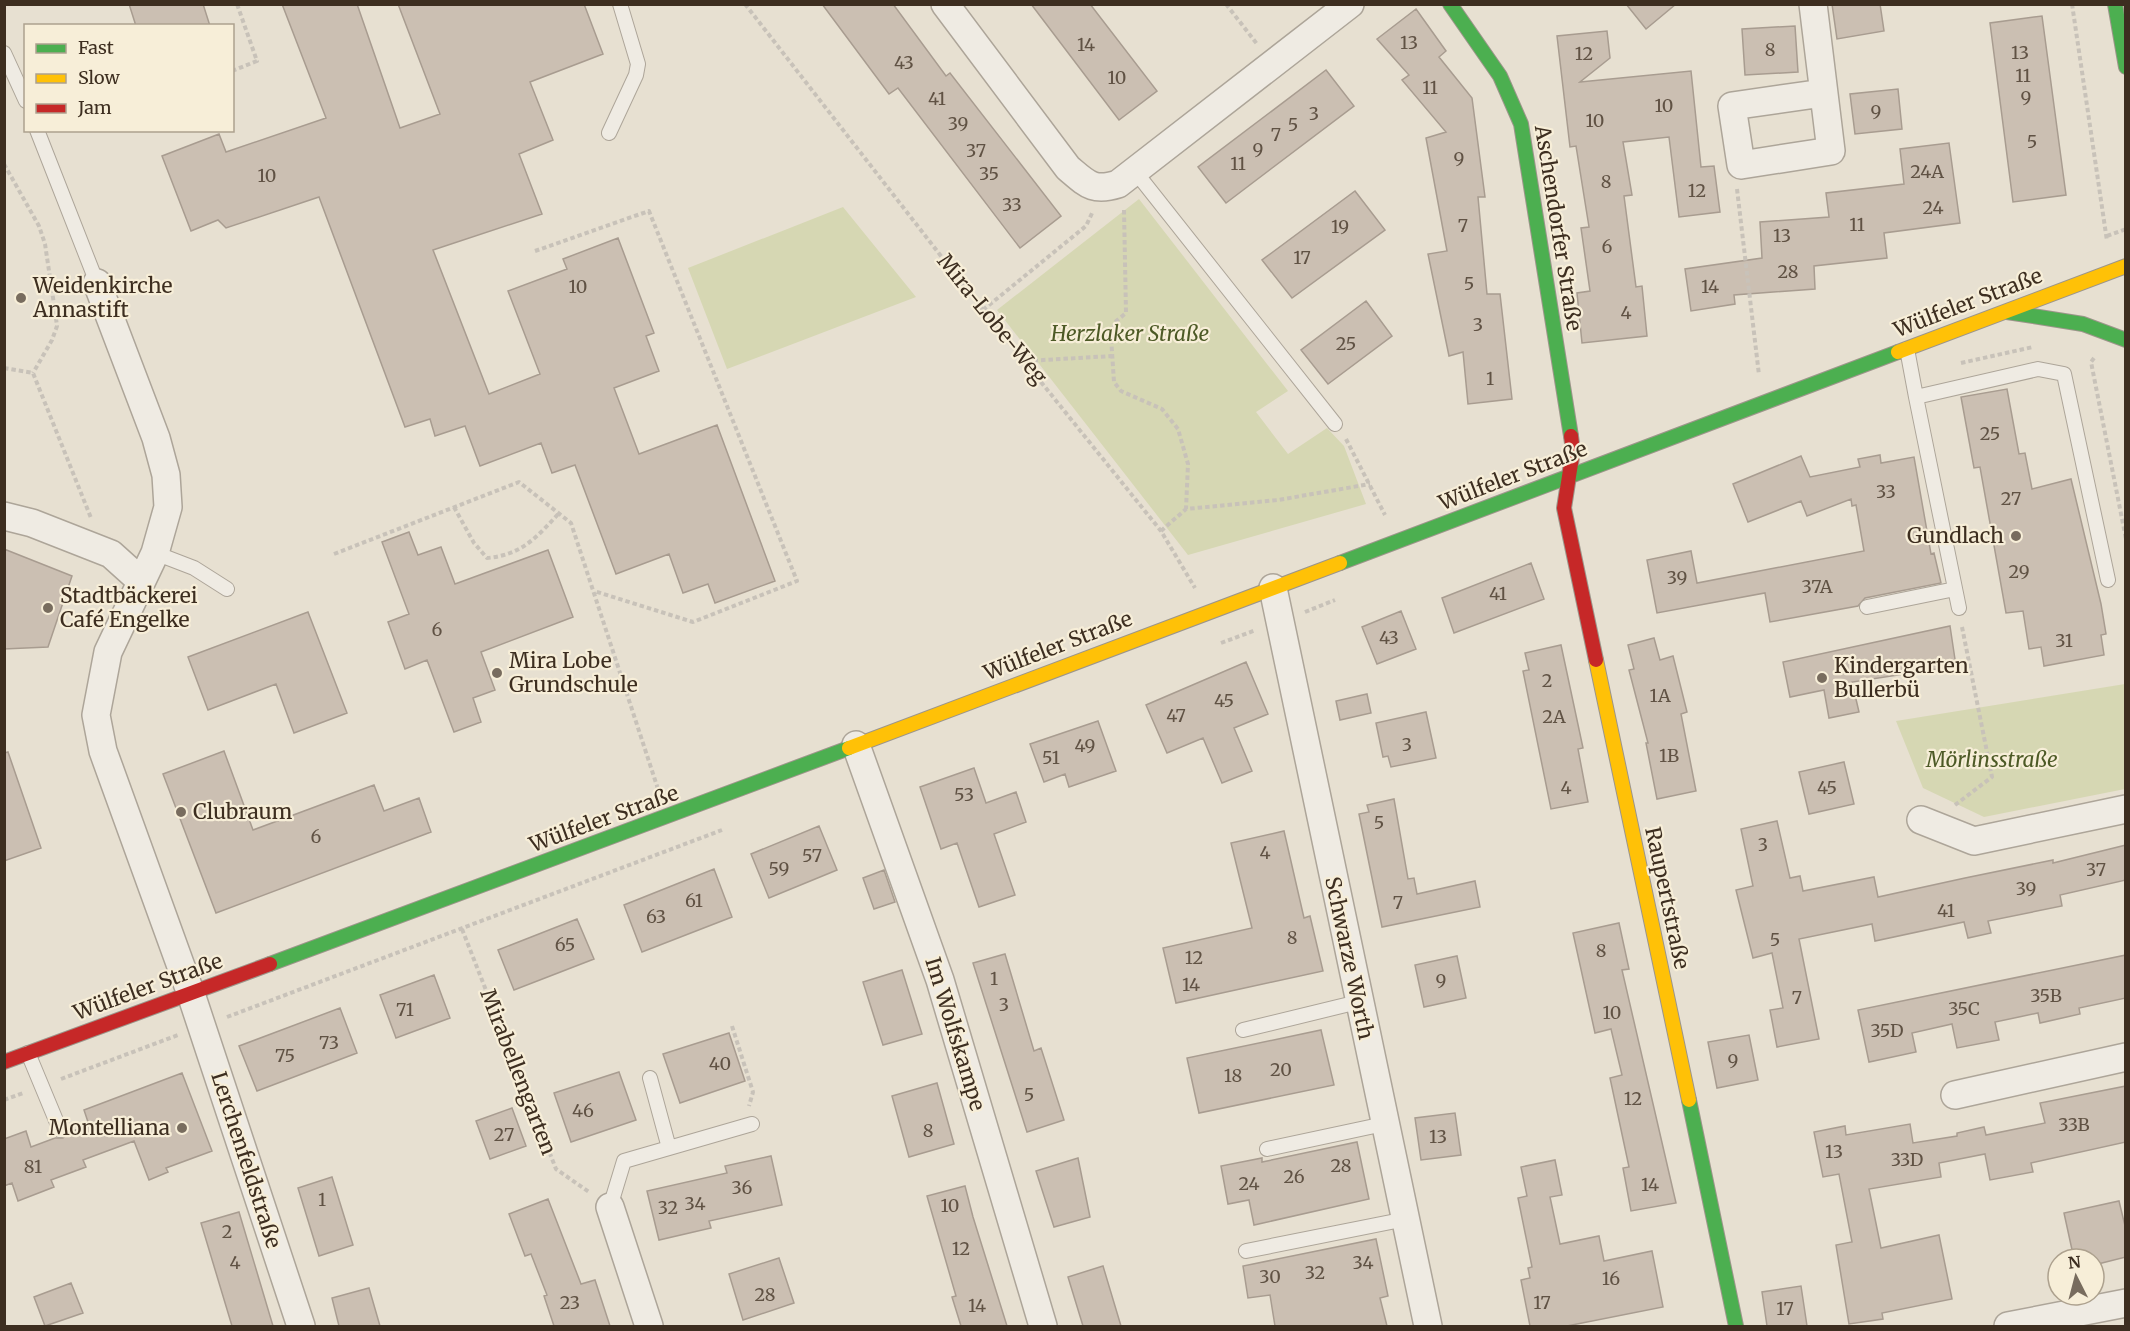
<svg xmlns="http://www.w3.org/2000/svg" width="2130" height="1331" font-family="Merriweather,serif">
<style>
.green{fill:#d6d7b3}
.building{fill:#cbbfb2;stroke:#a89c90;stroke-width:1.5}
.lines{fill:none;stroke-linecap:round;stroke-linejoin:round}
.lane-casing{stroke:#ada599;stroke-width:16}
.street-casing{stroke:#ada599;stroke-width:30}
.fast-casing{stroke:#9c958a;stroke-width:16}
.slow-casing{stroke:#9c958a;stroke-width:16}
.jam-casing{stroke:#9c958a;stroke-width:16}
.path{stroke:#c8c2b9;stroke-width:4;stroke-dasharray:4.5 3;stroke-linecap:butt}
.lane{stroke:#efebe3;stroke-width:14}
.street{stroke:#efebe3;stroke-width:27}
.fast{stroke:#4caf50;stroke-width:14}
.slow{stroke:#ffc107;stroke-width:14}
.jam{stroke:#c62828;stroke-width:14}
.poi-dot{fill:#786c5e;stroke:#f7eed8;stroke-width:2}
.labels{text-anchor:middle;stroke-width:4.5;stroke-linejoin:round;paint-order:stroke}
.number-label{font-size:18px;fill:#605244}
.street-label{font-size:21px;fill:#3d2e20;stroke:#f7eed8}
.poi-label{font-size:21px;fill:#3d2e20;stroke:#f7eed8;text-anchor:start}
.park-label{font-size:21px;font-style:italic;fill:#4d5a26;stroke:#f7eed8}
</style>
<rect width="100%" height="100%" fill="#e7e0d1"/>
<path class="green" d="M 1139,199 L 1288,391 L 1256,412 L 1288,454 L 1327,428 L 1344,446 L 1366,504 L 1188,555 L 997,310 Z
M 843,207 L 916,297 L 727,369 L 688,268 Z
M 2125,684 L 2125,789 L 1984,817 L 1923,788 L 1896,721 Z"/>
<path class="building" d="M 129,4 L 203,4 L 210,26 L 136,26 Z
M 282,4 L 357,4 L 400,128 L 440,114 L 398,4 L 584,4 L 603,54 L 530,82 L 553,140 L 519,154 L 542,214 L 433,250 L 489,394 L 540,374 L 508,291 L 567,269 L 563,259 L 618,238 L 654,333 L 646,336 L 659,371 L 614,388 L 639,454 L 717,425 L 775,581 L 715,603 L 708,584 L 683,593 L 669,554 L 616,574 L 575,465 L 552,473 L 541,443 L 480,466 L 465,426 L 435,436 L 430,419 L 405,427 L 319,197 L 226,228 L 218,220 L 191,231 L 162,156 L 219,134 L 226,152 L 326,118 Z
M 822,4 L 893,4 L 946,76 L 950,73 L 1061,216 L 1020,248 L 898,88 L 889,94 Z
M 1031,4 L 1090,4 L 1157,91 L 1119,120 Z
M 1626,4 L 1676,4 L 1646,29 Z
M 1832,4 L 1880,4 L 1884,31 L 1837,39 Z
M 1416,9 L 1446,51 L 1439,57 L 1472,98 L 1485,197 L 1478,197 L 1487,294 L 1500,294 L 1512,399 L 1468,404 L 1463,352 L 1449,356 L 1428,254 L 1447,251 L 1426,138 L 1446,132 L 1402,80 L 1409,75 L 1377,39 Z
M 2042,16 L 2066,195 L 2013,202 L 1990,23 Z
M 1795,26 L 1798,72 L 1745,75 L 1742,29 Z
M 1607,31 L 1610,58 L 1580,82 L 1691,71 L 1701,167 L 1714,166 L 1720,212 L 1679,217 L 1669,137 L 1623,142 L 1632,195 L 1624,196 L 1636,287 L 1642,286 L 1647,336 L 1582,343 L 1577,293 L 1590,291 L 1581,228 L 1589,227 L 1576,146 L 1570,147 L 1557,36 Z
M 1326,70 L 1354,106 L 1226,203 L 1198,167 Z
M 1898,89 L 1902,129 L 1855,134 L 1850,94 Z
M 1949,143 L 1960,223 L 1884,233 L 1887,258 L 1814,266 L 1815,289 L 1734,295 L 1735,304 L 1691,311 L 1685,269 L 1762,258 L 1760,222 L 1829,217 L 1826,193 L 1904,184 L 1900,149 Z
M 1355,191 L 1385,230 L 1292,298 L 1262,260 Z
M 1366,301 L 1392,336 L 1328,384 L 1301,350 Z
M 2007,389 L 2019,454 L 2025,453 L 2032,489 L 2071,479 L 2101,604 L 2106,634 L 2101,635 L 2104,655 L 2044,666 L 2041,647 L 2029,649 L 2023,611 L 2006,613 L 1980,467 L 1974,468 L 1961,397 Z
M 1880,455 L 1881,463 L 1914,457 L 1931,554 L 1934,553 L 1941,583 L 1865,598 L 1858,606 L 1770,622 L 1765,593 L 1657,613 L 1647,560 L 1691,551 L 1697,583 L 1864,551 L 1856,505 L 1852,506 L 1851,499 L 1807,516 L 1801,501 L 1748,522 L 1733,484 L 1801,456 L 1810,477 L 1860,467 L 1858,459 Z
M 409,532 L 418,555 L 441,547 L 455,584 L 548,550 L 573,617 L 481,652 L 495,690 L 473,698 L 481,722 L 454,732 L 427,660 L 405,669 L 388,622 L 409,614 L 382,542 Z
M 4,549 L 72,576 L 48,647 L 4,649 Z
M 1531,563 L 1544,599 L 1454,633 L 1442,598 Z
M 1401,611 L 1416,649 L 1377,664 L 1362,627 Z
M 308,612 L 347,713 L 294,733 L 276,684 L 208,710 L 188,657 Z
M 1950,626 L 1956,666 L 1852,682 L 1859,712 L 1829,718 L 1824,690 L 1790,697 L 1783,662 Z
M 1654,638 L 1660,660 L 1673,656 L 1687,712 L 1681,714 L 1696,791 L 1657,799 L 1646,743 L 1648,743 L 1629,670 L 1634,669 L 1628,645 Z
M 1561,645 L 1583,748 L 1578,749 L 1588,802 L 1551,809 L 1523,671 L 1529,670 L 1525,653 Z
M 1246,662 L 1268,714 L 1234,728 L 1252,771 L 1222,783 L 1203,738 L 1167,753 L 1146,705 Z
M 1367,694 L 1371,713 L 1340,720 L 1336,701 Z
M 1426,712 L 1436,758 L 1391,767 L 1388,756 L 1383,757 L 1376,723 Z
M 1098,721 L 1116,771 L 1069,787 L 1065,774 L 1044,782 L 1030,744 Z
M 224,751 L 253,830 L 374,785 L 384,811 L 419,798 L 431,832 L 216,913 L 163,774 Z
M 8,752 L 41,848 L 4,861 L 4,753 Z
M 1844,762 L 1854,804 L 1809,814 L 1799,772 Z
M 974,768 L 986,803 L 1016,792 L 1026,822 L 994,834 L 1015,895 L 979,907 L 957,843 L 941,849 L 920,787 Z
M 1394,799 L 1408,879 L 1414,878 L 1417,894 L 1475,881 L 1480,907 L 1382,927 L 1359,814 L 1369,812 L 1367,805 Z
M 1777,821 L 1790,878 L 1800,876 L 1803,891 L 1874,877 L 1878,897 L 1965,878 L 2053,860 L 2053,863 L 2126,845 L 2126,880 L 2060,895 L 2062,906 L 1988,921 L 1991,933 L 1968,938 L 1964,922 L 1875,941 L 1872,924 L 1799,939 L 1819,1039 L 1777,1047 L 1770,1010 L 1783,1008 L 1772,953 L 1753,958 L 1736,890 L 1753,886 L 1741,829 Z
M 819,826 L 837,870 L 769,898 L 751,854 Z
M 1284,831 L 1304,918 L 1310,916 L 1323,971 L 1176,1003 L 1163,948 L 1252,928 L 1231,843 Z
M 714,869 L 732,917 L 642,952 L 624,905 Z
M 884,870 L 895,902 L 874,909 L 863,878 Z
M 577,919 L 594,959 L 514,990 L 498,950 Z
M 1619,923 L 1629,969 L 1622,970 L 1676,1203 L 1631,1211 L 1623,1168 L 1629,1167 L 1610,1078 L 1622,1075 L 1611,1029 L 1595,1033 L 1573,933 Z
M 1005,954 L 1034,1051 L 1041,1048 L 1064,1120 L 1027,1132 L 973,963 Z
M 2126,955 L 2126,998 L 2079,1008 L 2080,1014 L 2040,1023 L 2038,1013 L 1995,1022 L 1999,1040 L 1957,1048 L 1952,1024 L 1912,1033 L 1916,1052 L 1869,1062 L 1858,1010 Z
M 1457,956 L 1466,998 L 1424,1007 L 1415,965 Z
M 902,970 L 922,1034 L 883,1045 L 863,982 Z
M 434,975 L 450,1018 L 396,1038 L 380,995 Z
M 340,1008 L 357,1053 L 257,1091 L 239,1046 Z
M 1321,1030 L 1334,1085 L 1199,1113 L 1187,1058 Z
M 729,1033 L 745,1081 L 680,1103 L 663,1054 Z
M 1749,1035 L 1758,1080 L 1717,1088 L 1708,1042 Z
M 619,1072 L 636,1120 L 571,1142 L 554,1093 Z
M 182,1073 L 212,1151 L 166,1168 L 168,1172 L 149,1180 L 134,1141 L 83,1160 L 86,1167 L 51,1180 L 54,1187 L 18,1201 L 12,1183 L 4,1186 L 4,1139 L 26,1131 L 31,1147 L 55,1138 L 63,1138 L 68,1133 L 89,1125 L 84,1110 Z
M 937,1083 L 954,1144 L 909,1157 L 892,1096 Z
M 2126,1086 L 2126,1142 L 2031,1163 L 2033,1172 L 1990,1180 L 1985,1154 L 1939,1163 L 1941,1177 L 1869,1189 L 1881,1248 L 1939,1235 L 1952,1299 L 1882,1313 L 1883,1319 L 1849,1324 L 1836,1245 L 1852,1242 L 1839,1174 L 1823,1177 L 1814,1132 L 1845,1126 L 1846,1135 L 1910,1124 L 1913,1143 L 1957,1136 L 1957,1133 L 1984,1127 L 1986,1135 L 2045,1123 L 2040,1103 Z
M 512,1108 L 526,1146 L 490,1159 L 476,1121 Z
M 1455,1113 L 1461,1155 L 1421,1160 L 1415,1118 Z
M 1357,1142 L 1369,1199 L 1254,1225 L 1249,1200 L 1228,1204 L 1221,1166 L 1262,1158 L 1262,1162 Z
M 771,1156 L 782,1205 L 709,1221 L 711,1228 L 659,1240 L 647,1191 L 727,1173 L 725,1166 Z
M 1078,1158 L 1090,1217 L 1054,1227 L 1036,1171 Z
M 1555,1160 L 1562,1195 L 1550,1197 L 1560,1244 L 1599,1236 L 1604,1261 L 1652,1251 L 1663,1307 L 1567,1326 L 1530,1326 L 1521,1280 L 1530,1278 L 1528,1268 L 1532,1267 L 1518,1198 L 1527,1196 L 1521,1167 Z
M 332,1177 L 353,1245 L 319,1256 L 298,1188 Z
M 965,1186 L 973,1217 L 1007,1326 L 961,1326 L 952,1297 L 956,1296 L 927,1196 Z
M 548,1199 L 581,1284 L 595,1280 L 610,1326 L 554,1326 L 544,1296 L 547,1295 L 531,1254 L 525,1256 L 509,1214 Z
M 2119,1201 L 2126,1230 L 2126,1257 L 2094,1265 L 2094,1259 L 2074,1259 L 2064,1213 Z
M 239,1212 L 273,1326 L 232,1326 L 201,1223 Z
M 1376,1239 L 1388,1296 L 1380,1298 L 1387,1326 L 1275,1326 L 1270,1295 L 1248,1298 L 1243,1266 Z
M 779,1258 L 794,1303 L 743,1320 L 729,1274 Z
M 1103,1266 L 1121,1326 L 1083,1326 L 1068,1277 Z
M 71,1283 L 83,1313 L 45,1326 L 34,1297 Z
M 1801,1286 L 1807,1326 L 1767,1326 L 1762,1292 Z
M 369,1288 L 380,1326 L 339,1326 L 332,1298 Z"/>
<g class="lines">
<g class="lane-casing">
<path id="lane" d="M 4,53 L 26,101
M 37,130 L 97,283
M 609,133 L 636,75 L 638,64 L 620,4
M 1134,170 L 1335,424
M 1907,349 L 1916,397 L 2038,369 L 2064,374 L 2108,580
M 1916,397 L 1959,608
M 155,553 L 194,568 L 227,589
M 1867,607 L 1955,589
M 1243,1030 L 1358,1002
M 28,1053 L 60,1130
M 650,1078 L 669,1148
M 1267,1149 L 1384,1124
M 610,1207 L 624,1161 L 752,1124
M 1246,1251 L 1406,1219"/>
</g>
<g class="street-casing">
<path id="street" d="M 945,4 L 1068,168 C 1087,184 1093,192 1118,184 L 1350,4
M 1813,4 L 1831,151 L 1741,165 L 1732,106 L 1823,93
M 97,283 L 156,438 L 166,475 L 168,507 L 155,553 L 108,652 L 96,715 L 103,751 L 191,994 L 301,1326
M 4,516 L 32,523 L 111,554 L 141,581
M 1273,588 L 1428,1326
M 856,745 L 940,980 L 1043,1326
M 1921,820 L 1974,841 L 2126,809
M 1955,1095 L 2126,1057
M 610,1207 L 649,1326
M 2008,1326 L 2126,1303"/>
</g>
<g class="fast-casing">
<path id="fast" d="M 1450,4 L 1500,76 L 1521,124 L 1571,436
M 2115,4 L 2126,67
M 2007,312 L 2083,324 L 2126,340
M 1340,563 L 1898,352
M 270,964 L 849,748
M 1689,1100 L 1736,1326"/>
</g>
<g class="slow-casing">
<path id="slow" d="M 1898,352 L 2126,266
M 1596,660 L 1689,1100
M 849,748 L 1340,563"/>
</g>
<g class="jam-casing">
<path id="jam" d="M 1571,436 L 1573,451 L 1564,508 L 1596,660
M 4,1062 L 270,964"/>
</g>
<path class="path" d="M 745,4 L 983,310 L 1161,531 L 1195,588
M 1226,4 L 1257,44
M 2072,4 L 2107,241
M 232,71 L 257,61 L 237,4
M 4,164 L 39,226 L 45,244 L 55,311 L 57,326 L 52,340 L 33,373
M 1737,189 L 1759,375
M 1124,210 L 1126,313 L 1115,322 L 1111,337 L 1114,382 L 1121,391 L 1162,409 L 1178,429 L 1188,464 L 1186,509
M 2107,236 L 2126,229
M 535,251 L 649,211 L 797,581 L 693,622 L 594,591
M 983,310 L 1086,226 L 1093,211
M 2094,358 L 2091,362 L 2126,539
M 1026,361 L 1112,356
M 1961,363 L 2033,347
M 4,368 L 33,373 L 91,518
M 1346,439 L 1385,515
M 454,507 L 474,543 L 487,558 C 522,555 537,537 560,512
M 1161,531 L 1186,509 L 1278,500 L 1370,484
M 334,554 L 519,482 L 571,523 L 658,789
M 1305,612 L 1335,600
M 1221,643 L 1256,630
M 1955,805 L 1992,777 L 1962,627
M 462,929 L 556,1169 L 589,1192
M 227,1017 L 722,830
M 732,1026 L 753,1092 L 749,1106
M 61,1079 L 178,1035
M 4,1100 L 23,1093"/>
<use href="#lane" class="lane"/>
<use href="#street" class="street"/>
<use href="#fast" class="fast"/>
<use href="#slow" class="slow"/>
<use href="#jam" class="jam"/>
</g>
<g class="poi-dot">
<circle cx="21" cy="298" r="6"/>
<circle cx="2016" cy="536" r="6"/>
<circle cx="48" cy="608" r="6"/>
<circle cx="497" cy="673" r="6"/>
<circle cx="1822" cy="678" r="6"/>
<circle cx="181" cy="812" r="6"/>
<circle cx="182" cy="1128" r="6"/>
</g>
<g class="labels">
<g class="number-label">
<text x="1409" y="49">13</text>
<text x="1086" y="51">14</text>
<text x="1770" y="56">8</text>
<text x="2020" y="59">13</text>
<text x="1584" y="60">12</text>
<text x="904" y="69">43</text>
<text x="2023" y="82">11</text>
<text x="1117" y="84">10</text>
<text x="1430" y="94">11</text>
<text x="2026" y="104">9</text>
<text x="937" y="105">41</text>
<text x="1664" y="112">10</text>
<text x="1876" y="118">9</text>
<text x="1314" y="120">3</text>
<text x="1595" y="127">10</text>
<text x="958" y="130">39</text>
<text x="1293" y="131">5</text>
<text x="1276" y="141">7</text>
<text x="2032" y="148">5</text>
<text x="1258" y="156">9</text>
<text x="976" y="157">37</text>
<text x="1459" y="165">9</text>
<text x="1238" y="170">11</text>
<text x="1927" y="178">24A</text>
<text x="989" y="180">35</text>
<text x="267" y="182">10</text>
<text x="1606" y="188">8</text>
<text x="1697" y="197">12</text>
<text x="1012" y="211">33</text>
<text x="1933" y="214">24</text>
<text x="1857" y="231">11</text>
<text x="1463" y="232">7</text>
<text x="1340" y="233">19</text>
<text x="1782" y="242">13</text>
<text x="1607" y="253">6</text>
<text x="1302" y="264">17</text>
<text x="1788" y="278">28</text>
<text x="1469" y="290">5</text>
<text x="578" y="293">10</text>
<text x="1710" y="293">14</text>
<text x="1626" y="319">4</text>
<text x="1478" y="331">3</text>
<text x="1346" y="350">25</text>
<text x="1490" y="385">1</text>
<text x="1990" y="440">25</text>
<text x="1886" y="498">33</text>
<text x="2011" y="505">27</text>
<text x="2019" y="578">29</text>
<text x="1677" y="584">39</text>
<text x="1817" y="593">37A</text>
<text x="1498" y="600">41</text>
<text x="437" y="636">6</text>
<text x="1389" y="644">43</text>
<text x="2064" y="647">31</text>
<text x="1547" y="687">2</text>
<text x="1660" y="702">1A</text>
<text x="1224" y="707">45</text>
<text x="1176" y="722">47</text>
<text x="1554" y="723">2A</text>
<text x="1407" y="751">3</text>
<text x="1085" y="752">49</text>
<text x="1669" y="762">1B</text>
<text x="1051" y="764">51</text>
<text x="1566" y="794">4</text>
<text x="1827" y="794">45</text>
<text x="964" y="801">53</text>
<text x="1379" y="829">5</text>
<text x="316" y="843">6</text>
<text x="1763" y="851">3</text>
<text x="1265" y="859">4</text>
<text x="812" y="862">57</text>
<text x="779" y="875">59</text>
<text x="2096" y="876">37</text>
<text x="2026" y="895">39</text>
<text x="694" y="907">61</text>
<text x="1398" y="909">7</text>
<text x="1946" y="917">41</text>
<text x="656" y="923">63</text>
<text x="1292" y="944">8</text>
<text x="1775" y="946">5</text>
<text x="565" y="951">65</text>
<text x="1601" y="957">8</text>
<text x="1194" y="964">12</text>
<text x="994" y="985">1</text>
<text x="1441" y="987">9</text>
<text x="1191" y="991">14</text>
<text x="2046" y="1002">35B</text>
<text x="1797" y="1004">7</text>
<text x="1004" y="1011">3</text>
<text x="1964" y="1015">35C</text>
<text x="405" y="1016">71</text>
<text x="1612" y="1019">10</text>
<text x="1887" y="1037">35D</text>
<text x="329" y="1049">73</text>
<text x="285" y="1062">75</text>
<text x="1733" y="1067">9</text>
<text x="720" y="1070">40</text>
<text x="1281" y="1076">20</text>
<text x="1233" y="1082">18</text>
<text x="1029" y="1101">5</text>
<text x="1633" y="1105">12</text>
<text x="583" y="1117">46</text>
<text x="2074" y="1131">33B</text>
<text x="928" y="1137">8</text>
<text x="504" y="1141">27</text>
<text x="1438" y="1143">13</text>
<text x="1834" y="1158">13</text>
<text x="1907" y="1166">33D</text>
<text x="1341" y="1172">28</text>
<text x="33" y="1173">81</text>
<text x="1294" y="1183">26</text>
<text x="1249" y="1190">24</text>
<text x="1650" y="1191">14</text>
<text x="742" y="1194">36</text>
<text x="322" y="1206">1</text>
<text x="695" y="1210">34</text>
<text x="950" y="1212">10</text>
<text x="668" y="1214">32</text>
<text x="227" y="1238">2</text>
<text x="961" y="1255">12</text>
<text x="235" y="1269">4</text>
<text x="1363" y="1269">34</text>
<text x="1315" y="1279">32</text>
<text x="1270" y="1283">30</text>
<text x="1611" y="1285">16</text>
<text x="765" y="1301">28</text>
<text x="570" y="1309">23</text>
<text x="1542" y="1309">17</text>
<text x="977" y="1312">14</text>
<text x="1785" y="1315">17</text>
</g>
<g class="street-label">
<text transform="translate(1558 228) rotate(81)" y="7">Aschendorfer Straße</text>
<text transform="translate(1968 303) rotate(-21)" y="7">Wülfeler Straße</text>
<text transform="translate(992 319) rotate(51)" y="7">Mira-Lobe-Weg</text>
<text transform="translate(1513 476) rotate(-21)" y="7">Wülfeler Straße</text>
<text transform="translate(1058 646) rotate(-21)" y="7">Wülfeler Straße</text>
<text transform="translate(604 819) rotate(-20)" y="7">Wülfeler Straße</text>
<text transform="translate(1667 898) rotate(78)" y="7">Raupertstraße</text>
<text transform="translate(1349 958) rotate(78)" y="7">Schwarze Worth</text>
<text transform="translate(148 987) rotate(-20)" y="7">Wülfeler Straße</text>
<text transform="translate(955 1034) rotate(73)" y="7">Im Wolfskampe</text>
<text transform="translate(518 1072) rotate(69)" y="7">Mirabellengarten</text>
<text transform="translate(246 1160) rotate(72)" y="7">Lerchenfeldstraße</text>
</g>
<g class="poi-label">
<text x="33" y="293">Weidenkirche<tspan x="33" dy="24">Annastift</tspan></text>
<text x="2004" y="543" text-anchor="end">Gundlach</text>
<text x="60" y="603">Stadtbäckerei<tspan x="60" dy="24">Café Engelke</tspan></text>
<text x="509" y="668">Mira Lobe<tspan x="509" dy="24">Grundschule</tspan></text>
<text x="1834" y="673">Kindergarten<tspan x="1834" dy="24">Bullerbü</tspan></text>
<text x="193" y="819">Clubraum</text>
<text x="170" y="1135" text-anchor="end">Montelliana</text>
</g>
<g class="park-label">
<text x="1130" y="341">Herzlaker Straße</text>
<text x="1992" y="767">Mörlinsstraße</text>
</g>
</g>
<rect width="2130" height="1331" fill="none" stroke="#3d2e20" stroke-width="12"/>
<rect x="24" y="24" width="210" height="108" fill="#f7eed8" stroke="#ada18e" stroke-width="1.5"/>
<rect x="36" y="44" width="30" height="9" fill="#4caf50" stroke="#ada18e" stroke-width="1.5"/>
<text x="78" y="54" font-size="18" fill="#3d2e20">Fast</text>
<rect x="36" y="74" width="30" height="9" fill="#ffc107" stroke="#ada18e" stroke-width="1.5"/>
<text x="78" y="84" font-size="18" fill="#3d2e20">Slow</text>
<rect x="36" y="104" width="30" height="9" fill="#c62828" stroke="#ada18e" stroke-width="1.5"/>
<text x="78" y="114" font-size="18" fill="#3d2e20">Jam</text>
<g transform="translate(2076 1277) rotate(354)"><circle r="28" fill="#f7eed8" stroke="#ada18e" stroke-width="1.5"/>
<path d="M0-4.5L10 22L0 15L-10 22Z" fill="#786c5e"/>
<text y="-9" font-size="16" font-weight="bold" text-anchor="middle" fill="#3d2e20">N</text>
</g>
</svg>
